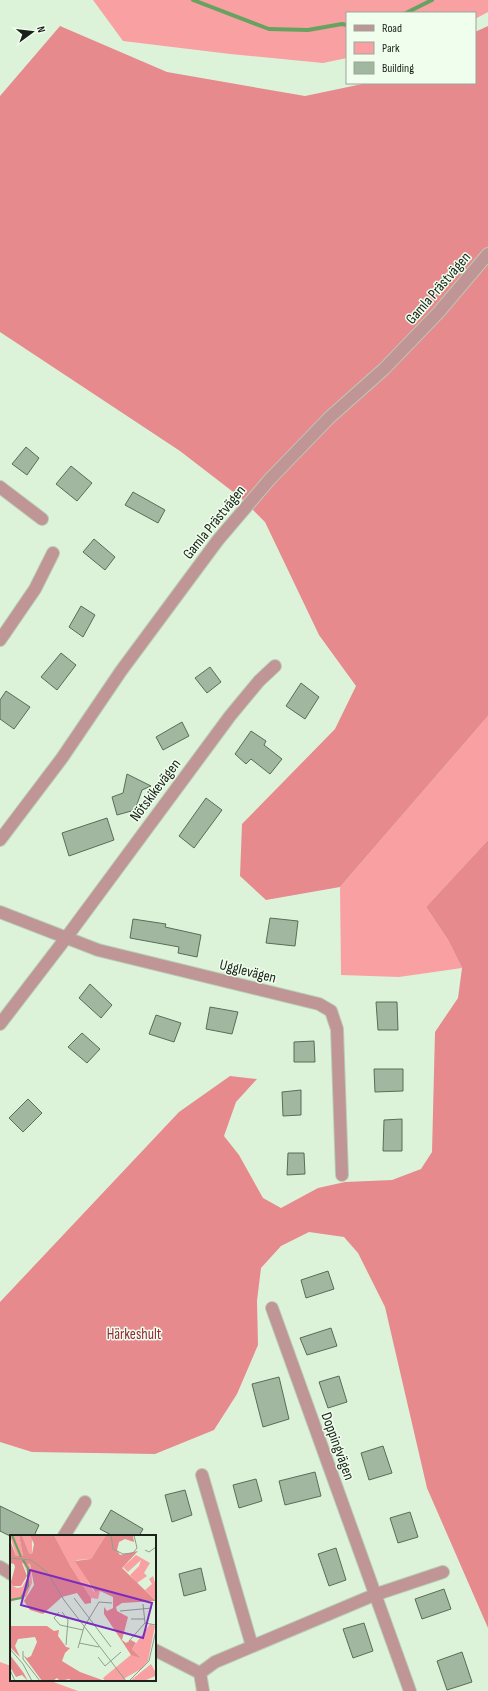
<svg xmlns="http://www.w3.org/2000/svg" width="488" height="1691" font-family="'Sofia Sans Condensed',sans-serif">
<style>
.green{fill:#f9a0a2}
.forest{fill:#e68a8e}
.lines{fill:none;stroke-linecap:round;stroke-linejoin:round}
.stream{stroke:#68a261;stroke-width:4}
.building{fill:#a2b79f;stroke:#596d57}
.minor-casing{stroke:#bacdb6;stroke-width:14}
.minor{stroke:#bf9595;stroke-width:12}
.labels{text-anchor:middle;stroke-width:3;stroke-linejoin:round;paint-order:stroke}
.street-label{font-size:15px;fill:#1a2219;stroke:#f0feee}
.park-label{font-size:15px;fill:#942936;stroke:#f0feee}
.inset-river{fill:none;stroke:#68a261;stroke-width:2}
.inset-road{fill:none;stroke:#8f9f8c;stroke-width:1}
.view{fill:#7b2cbf;fill-opacity:0.15;stroke:#7b2cbf;stroke-width:2}
.inset-edge{fill:none;stroke:#1a2219;stroke-width:2}
</style>
<rect width="100%" height="100%" fill="#ddf3d9"/>
<path class="green" d="M 93,0 L 488,0 L 488,12 L 475,19 L 475,13 L 347,13 L 347,58 L 323,63 L 230,54 L 123,41 Z
M 488,716 L 488,840 L 426,907 L 448,940 L 462,968 L 399,977 L 341,975 L 340,887 Z
M 0,1662 L 11,1666 L 11,1680 L 48,1680 L 78,1691 L 0,1691 Z"/>
<path class="forest" d="M 60,26 L 167,72 L 305,96 L 367,83 L 475,83 L 475,32 L 488,26 L 488,716 L 340,887 L 266,900 L 240,876 L 242,824 L 335,729 L 356,686 L 319,635 L 265,522 L 241,498 L 180,451 L 0,332 L 0,96 Z
M 488,840 L 488,1628 L 427,1488 L 385,1307 L 358,1253 L 344,1237 L 309,1232 L 281,1246 L 261,1268 L 257,1301 L 258,1345 L 237,1394 L 214,1430 L 155,1454 L 32,1452 L 0,1442 L 0,1302 L 179,1112 L 230,1076 L 257,1079 L 236,1102 L 224,1136 L 239,1155 L 263,1198 L 281,1208 L 318,1188 L 345,1182 L 392,1180 L 421,1169 L 432,1152 L 435,1032 L 458,998 L 462,968 L 448,940 L 426,907 Z"/>
<g class="lines">
<path class="stream" d="M 193,0 L 269,29 L 308,30 L 342,24 L 347,25
M 406,13 L 432,0"/>
</g>
<path class="building" d="M 26,447 L 39,458 L 27,475 L 12,464 Z
M 71,466 L 92,483 L 77,501 L 56,484 Z
M 133,492 L 165,510 L 158,523 L 125,505 Z
M 94,539 L 115,557 L 105,570 L 83,552 Z
M 81,606 L 95,615 L 83,637 L 69,627 Z
M 61,653 L 76,665 L 57,690 L 41,677 Z
M 210,667 L 221,682 L 207,693 L 195,678 Z
M 301,683 L 319,697 L 305,719 L 286,706 Z
M 6,691 L 30,707 L 14,729 L 0,719 L 0,700 Z
M 182,722 L 189,736 L 163,750 L 156,737 Z
M 251,731 L 266,741 L 264,745 L 282,759 L 270,774 L 251,759 L 246,764 L 235,754 Z
M 127,774 L 151,786 L 142,790 L 135,810 L 117,815 L 112,797 L 123,793 Z
M 206,798 L 222,810 L 194,848 L 179,836 Z
M 107,818 L 114,840 L 69,856 L 62,833 Z
M 270,918 L 298,921 L 295,946 L 266,943 Z
M 133,919 L 166,924 L 165,927 L 201,935 L 197,957 L 178,953 L 179,947 L 130,938 Z
M 90,984 L 112,1005 L 101,1018 L 79,998 Z
M 376,1002 L 397,1002 L 398,1030 L 378,1030 Z
M 210,1007 L 238,1012 L 232,1034 L 206,1029 Z
M 156,1015 L 181,1023 L 174,1042 L 149,1034 Z
M 82,1033 L 100,1049 L 87,1063 L 68,1047 Z
M 314,1041 L 315,1062 L 294,1062 L 294,1042 Z
M 374,1069 L 403,1069 L 403,1091 L 375,1092 Z
M 301,1090 L 301,1115 L 283,1116 L 282,1092 Z
M 28,1099 L 42,1113 L 23,1132 L 9,1118 Z
M 402,1119 L 402,1151 L 383,1151 L 384,1120 Z
M 288,1153 L 304,1153 L 305,1174 L 287,1175 Z
M 328,1271 L 334,1289 L 306,1298 L 301,1280 Z
M 331,1328 L 337,1346 L 307,1355 L 300,1338 Z
M 339,1376 L 347,1402 L 328,1408 L 319,1382 Z
M 279,1377 L 289,1419 L 263,1427 L 252,1384 Z
M 383,1446 L 392,1473 L 369,1480 L 361,1453 Z
M 315,1472 L 321,1496 L 285,1505 L 279,1481 Z
M 256,1479 L 262,1501 L 239,1508 L 233,1485 Z
M 185,1490 L 192,1515 L 172,1522 L 165,1495 Z
M 0,1506 L 39,1525 L 34,1536 L 10,1536 L 0,1531 Z
M 111,1510 L 143,1529 L 139,1536 L 113,1536 L 100,1529 Z
M 410,1512 L 418,1537 L 398,1543 L 390,1518 Z
M 336,1548 L 346,1580 L 329,1586 L 318,1554 Z
M 201,1568 L 206,1590 L 184,1596 L 179,1574 Z
M 444,1589 L 451,1609 L 422,1619 L 415,1599 Z
M 364,1623 L 373,1651 L 353,1658 L 343,1629 Z
M 462,1652 L 472,1682 L 447,1690 L 437,1661 Z"/>
<g class="lines">
<g class="minor-casing">
<path id="minor" d="M 0,487 L 42,519
M 0,640 L 35,589 L 53,553
M 0,840 L 62,758 L 121,671 L 218,540 L 270,479 L 330,417 L 384,369 L 438,313 L 488,254
M 0,912 L 98,950 L 319,1004 L 331,1011 L 337,1029 L 342,1175
M 0,1024 L 66,938 L 230,716 L 259,681 L 275,666
M 272,1308 L 410,1691
M 202,1475 L 252,1646
M 64,1536 L 85,1502
M 0,1567 L 11,1574
M 155,1650 L 200,1673 L 203,1691
M 200,1673 L 215,1662 L 374,1595 L 443,1572"/>
</g>
<use href="#minor" class="minor"/>
</g>
<g class="labels">
<g class="street-label">
<text transform="translate(438 288) rotate(-49)" y="5">Gamla Prästvägen</text>
<text transform="translate(214 522) rotate(-51)" y="5">Gamla Prästvägen</text>
<text transform="translate(155 790) rotate(-53)" y="5">Nötskikevägen</text>
<text transform="translate(248 971) rotate(14)" y="5">Ugglevägen</text>
<text transform="translate(338 1446) rotate(70)" y="5">Doppingvägen</text>
</g>
<g class="park-label">
<text x="134" y="1339">Härkeshult</text>
</g>
</g>
<g transform="translate(10 1535)">
<rect width="146" height="146" fill="#ddf3d9"/>
<path d="M 0,0 L 9,0 L 13,21 L 6,21 ZM 12,0 L 20,0 L 22,3 L 22,19 L 19,18 ZM 44,0 L 96,0 L 81,24 L 66,25 L 84,57 L 90,56 L 88,64 L 81,63 L 61,32 ZM 126,20 L 140,28 L 134,38 L 137,41 L 127,48 L 120,40 L 129,31 L 131,25 L 118,37 L 113,32 ZM 13,28 L 19,28 L 21,34 L 22,48 L 16,62 L 0,67 L 0,43 L 3,51 L 7,53 L 12,52 L 19,41 ZM 143,41 L 146,51 L 146,66 L 135,55 L 142,49 L 139,44 ZM 140,89 L 145,91 L 138,126 L 131,134 L 115,143 L 115,146 L 95,146 L 93,143 L 122,119 L 131,123 L 122,114 ZM 141,129 L 146,138 L 145,141 L 134,146 L 120,146 Z" fill="#f9a0a2"/>
<path d="M 9,0 L 12,0 L 19,18 L 22,19 L 24,9 L 20,0 L 44,0 L 61,32 L 81,63 L 81,68 L 75,69 L 67,58 L 52,62 L 33,79 L 20,75 L 14,66 L 24,50 L 20,29 L 12,28 L 17,41 L 11,51 L 3,51 L 1,47 L 5,32 L 4,29 L 0,28 L 0,5 L 6,21 L 13,21 ZM 96,0 L 123,0 L 124,7 L 115,4 L 109,7 L 107,15 L 110,20 L 128,16 L 112,33 L 146,66 L 112,68 L 106,72 L 107,76 L 118,82 L 112,105 L 116,108 L 121,105 L 126,108 L 122,114 L 131,123 L 121,120 L 94,79 L 94,72 L 97,76 L 103,73 L 103,62 L 90,56 L 85,57 L 65,26 L 81,24 ZM 0,91 L 37,91 L 44,96 L 49,95 L 48,101 L 56,112 L 60,113 L 55,118 L 52,126 L 70,137 L 95,146 L 62,146 L 59,144 L 50,146 L 47,143 L 43,146 L 32,146 L 13,120 L 17,123 L 21,121 L 27,107 L 25,102 L 8,104 L 5,111 L 10,122 L 0,112 ZM 0,120 L 13,137 L 18,146 L 12,140 L 6,142 L 0,132 Z" fill="#e68a8e"/>
<path class="inset-river" d="M 2,0 L 11,22M 0,65 L 11,63 L 18,51 L 18,33 L 13,25"/>
<path class="inset-road" d="M 101,0 L 103,14 L 113,19 L 123,18 L 127,13 L 124,0M 135,15 L 139,17 L 146,12M 0,23 L 21,25 L 37,37 L 54,65 L 116,146M 146,30 L 146,48M 64,63 L 101,112M 133,69 L 135,88M 110,76 L 142,73M 49,77 L 44,83 L 50,90 L 73,95M 52,77 L 58,85 L 56,110M 121,84 L 134,84M 119,106 L 135,88 L 146,90M 69,108 L 89,112M 68,113 L 74,92 L 89,67 L 102,68M 0,114 L 13,129 L 22,146M 13,116 L 13,124 L 30,146M 88,122 L 95,131 L 111,117M 0,135 L 5,146M 119,146 L 139,126 L 146,95"/>
<path class="view" d="M 20,35 L 142,68 L 133,103 L 11,70 Z"/>
<rect width="146" height="146" class="inset-edge"/>
</g>
<rect x="346" y="12" width="130" height="72" fill="#f0feee" stroke="#9aa699"/>
<rect x="354" y="25" width="20" height="6" fill="#bf9595" stroke="#9aa699"/>
<text x="382" y="32" font-size="12" fill="#1a2219">Road</text>
<rect x="354" y="42" width="20" height="12" fill="#f9a0a2" stroke="#9aa699"/>
<text x="382" y="52" font-size="12" fill="#1a2219">Park</text>
<rect x="354" y="62" width="20" height="12" fill="#a2b79f" stroke="#9aa699"/>
<text x="382" y="72" font-size="12" fill="#1a2219">Building</text>
<g transform="translate(32 32) rotate(75)" stroke="#f0feee" stroke-width="3" paint-order="stroke">
<path d="M0-3L7 15L0 10L-7 15Z" fill="#1a2219"/>
<text y="-6" font-size="11" font-weight="bold" text-anchor="middle" fill="#1a2219">N</text>
</g>
</svg>
